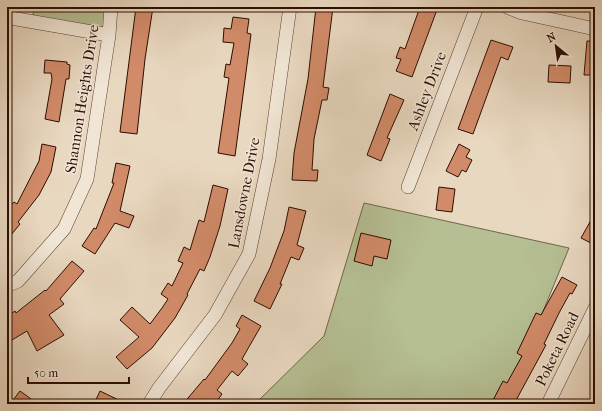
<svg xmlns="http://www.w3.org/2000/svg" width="602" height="411" font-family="'IM FELL French Canon',serif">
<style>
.green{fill:#b5bf93;stroke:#70664a}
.building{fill:#d28b69;stroke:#2c0c01}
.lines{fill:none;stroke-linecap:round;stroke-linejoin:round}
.minor-casing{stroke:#5b3f31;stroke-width:14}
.minor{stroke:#f1e6d6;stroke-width:13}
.labels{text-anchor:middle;stroke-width:3;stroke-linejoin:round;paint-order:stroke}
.street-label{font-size:15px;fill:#2c0c01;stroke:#f1e6d6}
</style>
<rect width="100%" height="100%" fill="#e9d8c0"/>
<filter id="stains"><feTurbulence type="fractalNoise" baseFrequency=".005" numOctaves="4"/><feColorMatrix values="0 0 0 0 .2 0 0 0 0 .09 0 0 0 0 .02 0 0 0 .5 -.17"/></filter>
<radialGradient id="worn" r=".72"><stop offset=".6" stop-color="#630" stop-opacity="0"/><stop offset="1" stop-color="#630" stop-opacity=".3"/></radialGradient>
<path class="green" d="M 35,7 L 111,7 L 109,35 L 31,22 Z
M 364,203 L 569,248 L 505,404 L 255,404 L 324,336 Z"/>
<path class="building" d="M 136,7 L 153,7 L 145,59 L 137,134 L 120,132 Z
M 316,7 L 333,7 L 323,87 L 329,88 L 327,100 L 322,100 L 314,139 L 312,170 L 318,170 L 317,181 L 292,180 L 294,153 L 308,79 Z
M 420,7 L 438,7 L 412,77 L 396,71 L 401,59 L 396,58 L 400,47 L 405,49 Z
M 233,17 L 249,19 L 247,33 L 251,34 L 235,156 L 218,153 L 229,78 L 224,77 L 226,64 L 230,65 L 234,43 L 223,42 L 224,28 L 231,29 Z
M 491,40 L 513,47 L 508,60 L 501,57 L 473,134 L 458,129 Z
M 587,41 L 595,41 L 595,75 L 584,75 Z
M 45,60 L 67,62 L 67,64 L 70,65 L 69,79 L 66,79 L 59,122 L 45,119 L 52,79 L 51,73 L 44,73 Z
M 549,65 L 571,66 L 570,83 L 548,82 Z
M 390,94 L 404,100 L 387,138 L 390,139 L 381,161 L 367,155 Z
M 42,144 L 56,147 L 51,172 L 39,195 L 18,222 L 20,224 L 7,240 L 7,210 L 14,202 L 17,204 L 39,161 Z
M 459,144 L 470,150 L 466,157 L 472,160 L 466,172 L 462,170 L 458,177 L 446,171 Z
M 116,163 L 130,166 L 120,211 L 134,216 L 129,228 L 115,223 L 95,254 L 82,246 L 94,228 L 96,229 L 114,183 L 112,183 Z
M 213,185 L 228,189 L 220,226 L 210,257 L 204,271 L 200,269 L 187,294 L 188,295 L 175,318 L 152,348 L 127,369 L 116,357 L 139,337 L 120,320 L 132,307 L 150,324 L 162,308 L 168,299 L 161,294 L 168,283 L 172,286 L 183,263 L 178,261 L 184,247 L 190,250 L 199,220 L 204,222 Z
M 439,187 L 455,189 L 452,212 L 436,210 Z
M 289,207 L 306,211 L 297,245 L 304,248 L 299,260 L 291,257 L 280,284 L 282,284 L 270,309 L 254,301 L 270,268 L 284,231 Z
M 595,213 L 595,245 L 581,238 Z
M 361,233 L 391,240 L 387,259 L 374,256 L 372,266 L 354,261 Z
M 72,261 L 84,271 L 60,299 L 64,304 L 49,315 L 64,335 L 37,351 L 27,331 L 12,340 L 7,332 L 7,316 L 15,311 L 16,313 L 45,290 L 46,291 Z
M 562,277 L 577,285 L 572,294 L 570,293 L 559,313 L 544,344 L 546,345 L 514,404 L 491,404 L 503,381 L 507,383 L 522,356 L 517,353 L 536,313 L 541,315 Z
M 242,315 L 261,326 L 242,359 L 248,364 L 238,376 L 232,371 L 217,390 L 222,394 L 215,404 L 183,404 L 204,379 L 205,380 L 232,343 L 240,329 L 236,326 Z
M 20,391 L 38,404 L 10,404 Z
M 100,391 L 127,404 L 94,404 Z"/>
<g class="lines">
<g class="minor-casing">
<path id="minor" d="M 507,7 L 522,13 L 595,29
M 7,15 L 11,18 L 109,35
M 408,187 L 477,7
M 7,286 L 18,281 L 64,229 L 87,179 L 109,35 L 111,7
M 149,404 L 159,388 L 215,315 L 249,254 L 269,159 L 290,7
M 548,404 L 595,308"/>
</g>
<use href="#minor" class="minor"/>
</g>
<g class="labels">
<g class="street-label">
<text transform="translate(427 91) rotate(-69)" y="5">Ashley Drive</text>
<text transform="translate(82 99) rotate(-81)" y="5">Shannon Heights Drive</text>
<text transform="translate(244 193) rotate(-79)" y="5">Lansdowne Drive</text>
<text transform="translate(557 349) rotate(-64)" y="5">Poketa Road</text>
</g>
</g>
<rect width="602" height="411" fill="none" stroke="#e9d8c0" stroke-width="24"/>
<rect x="8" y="8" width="586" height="395" fill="none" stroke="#2c0c01" stroke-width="2"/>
<rect x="12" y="12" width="578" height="387" fill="none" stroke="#2c0c01"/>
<g transform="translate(556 46) rotate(331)" stroke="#f1e6d6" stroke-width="3" paint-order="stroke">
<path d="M0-3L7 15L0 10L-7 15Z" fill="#2c0c01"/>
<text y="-6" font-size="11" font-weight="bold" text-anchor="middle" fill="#2c0c01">N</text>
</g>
<path d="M28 377v6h101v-6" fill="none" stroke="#2c0c01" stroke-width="2"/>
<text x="34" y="377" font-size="12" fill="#2c0c01" stroke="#f1e6d6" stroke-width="3" paint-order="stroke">50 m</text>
<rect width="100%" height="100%" filter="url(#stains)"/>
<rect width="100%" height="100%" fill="url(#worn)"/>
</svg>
